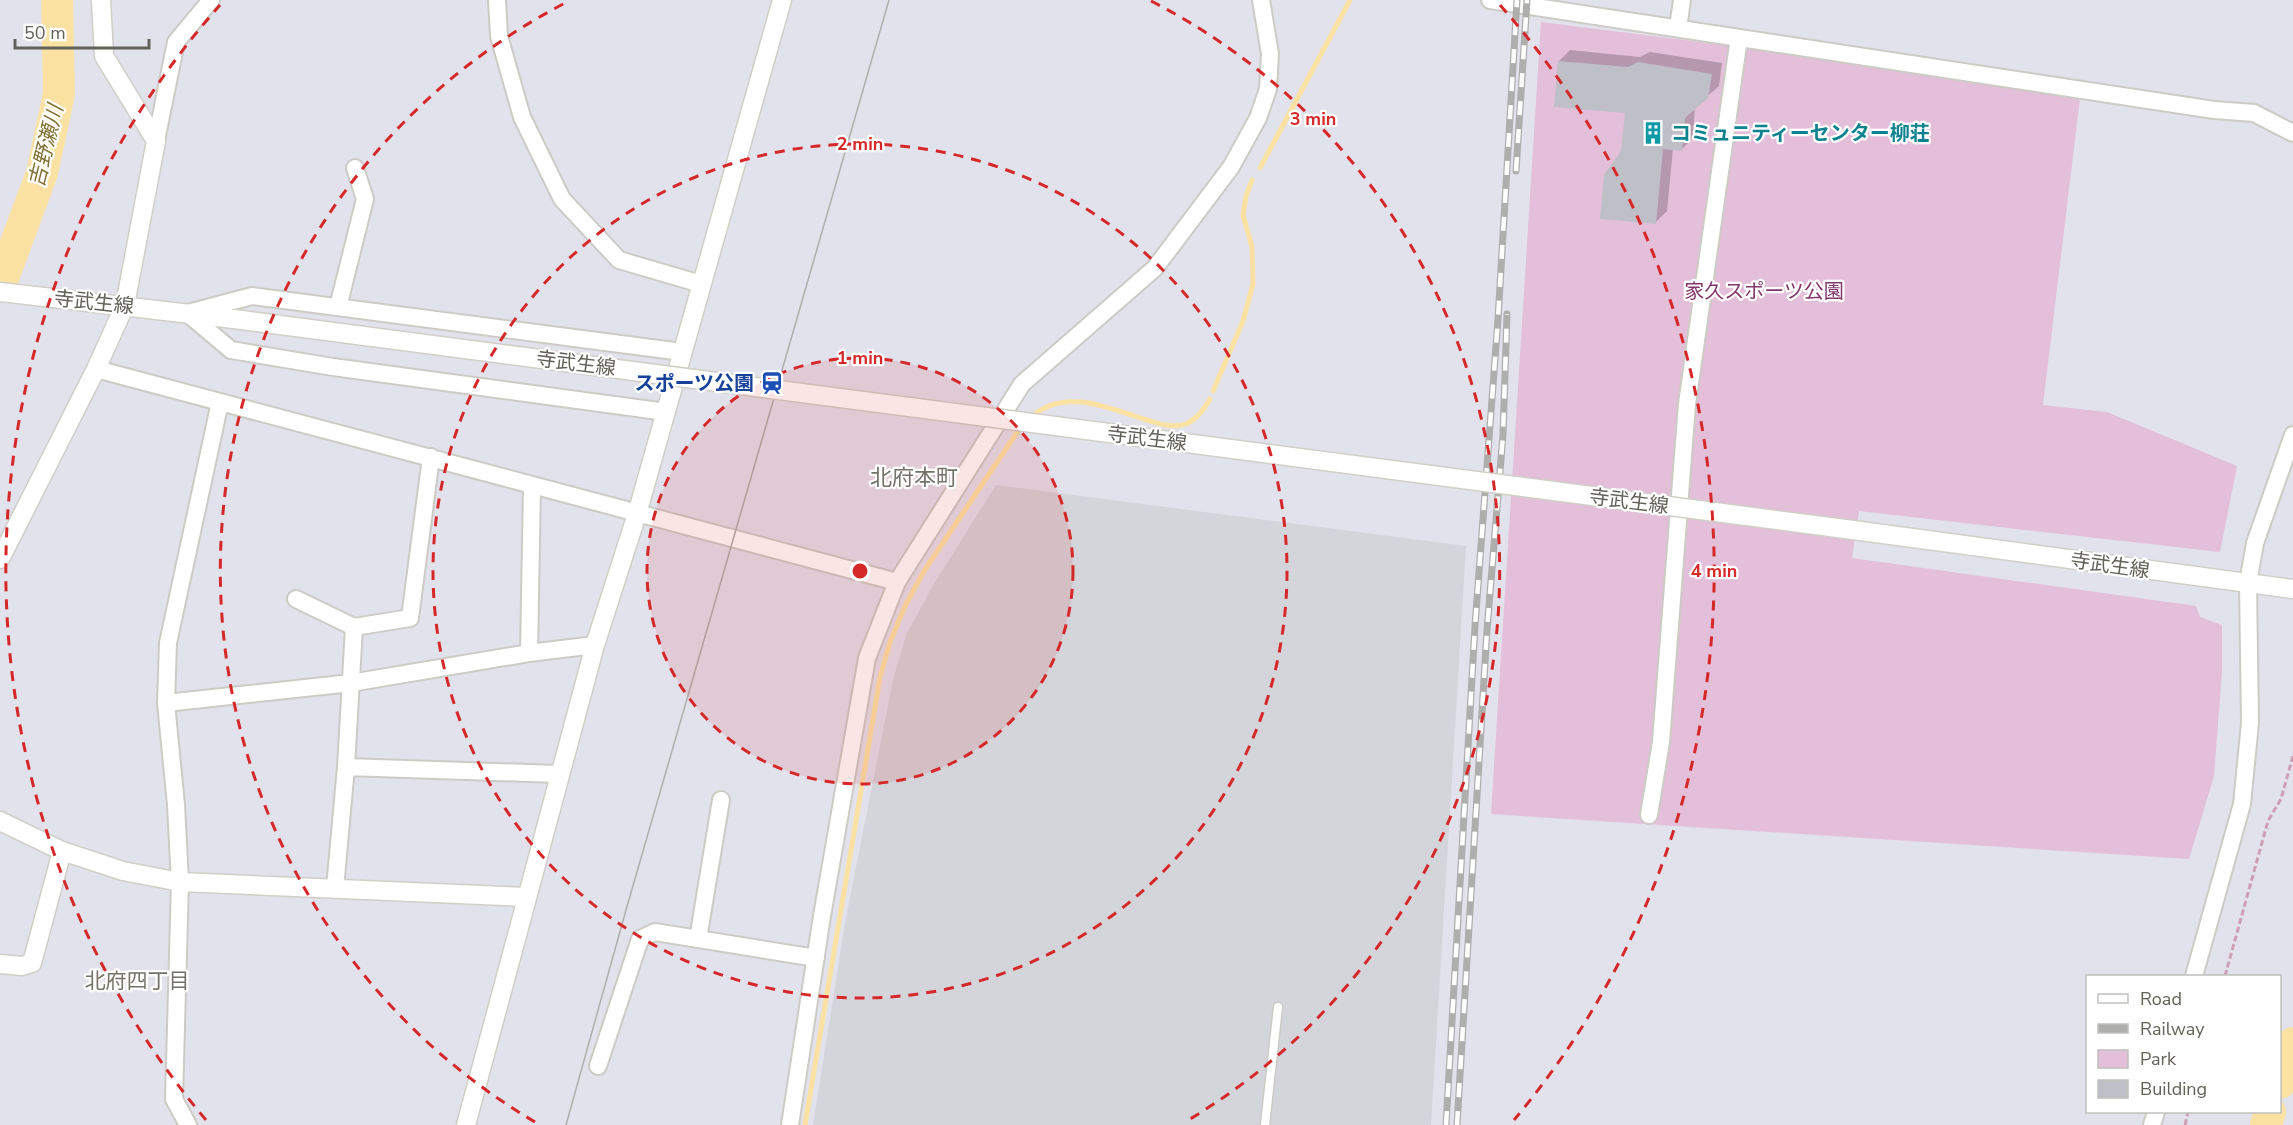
<svg xmlns="http://www.w3.org/2000/svg" width="2293" height="1125" font-family="'Nunito Sans','Noto Sans JP',sans-serif">
<style>
.industrial{fill:#d4d4db}
.green{fill:#e3bfd9}
.shadow{fill:#0003}
.lines{fill:none;stroke-linecap:round;stroke-linejoin:round}
.stream{stroke:#fbe2a3;stroke-width:5}
.river{stroke:#fbe2a3;stroke-width:32}
.building{fill:#bebfc7}
.lane-casing{stroke:#cccbc5;stroke-width:11}
.street-casing{stroke:#cccbc5;stroke-width:20}
.secondary-casing{stroke:#d0cfc7;stroke-width:21}
.path{stroke:#ce9fb4;stroke-width:3;stroke-dasharray:6 3;stroke-linecap:butt}
.lane{stroke:#fff;stroke-width:8}
.street{stroke:#fff;stroke-width:16}
.secondary{stroke:#fff;stroke-width:18}
.tram{stroke:#aeaead;stroke-width:1.5}
.rail-casing{stroke:#aeaead;stroke-width:7}
.rail{stroke:#fff;stroke-width:4.5;stroke-dasharray:14;stroke-linecap:butt}
.secondary-bridge-casing{stroke:#d0cfc7;stroke-width:21;stroke-linecap:butt}
.secondary-bridge{stroke:#fff;stroke-width:18}
.ring{fill:none;stroke:#d62828;stroke-width:3;stroke-dasharray:10 8}
.labels{text-anchor:middle;stroke-width:4.5;stroke-linejoin:round;paint-order:stroke}
.culture-label{font-size:20px;font-weight:bold;fill:#0d838f;stroke:#fff;text-anchor:start}
.park-label{font-size:20px;fill:#83386b;stroke:#fff}
.street-label{font-size:20px;fill:#62615a;stroke:#fff}
.transit-label{font-size:20px;font-weight:bold;fill:#164399;stroke:#fff;text-anchor:end}
.water-label{font-size:21px;font-style:italic;fill:#817134;stroke:#fff}
.neighbourhood-label{font-size:21px;fill:#74726b;stroke:#fff}
.quarter-label{font-size:22px;fill:#74726b;stroke:#fff}
.centre{fill:#d62828;stroke:#fff;stroke-width:3}
.ring-label{font-size:18px;text-anchor:middle;font-weight:bold;fill:#d62828;stroke:#fff;stroke-width:4.5;stroke-linejoin:round;paint-order:stroke}
</style>
<rect width="100%" height="100%" fill="#e2e2ed"/>
<path class="industrial" d="M 996,485 L 1466,546 L 1431,1125 L 813,1125 L 845,923 L 893,680 L 906,635 L 932,587 Z"/>
<path class="green" d="M 1541,22 L 2081,90 L 2043,405 L 2107,412 L 2237,466 L 2220,552 L 1859,511 L 1852,558 L 2196,606 L 2200,617 L 2222,625 L 2222,672 L 2214,776 L 2189,859 L 1491,814 Z"/>
<path class="shadow" d="M 1570,50 L 1640,57 L 1650,52 L 1722,63 L 1719,86 L 1695,107 L 1693,138 L 1682,149 L 1673,149 L 1667,211 L 1656,222 L 1623,151 L 1626,112 L 1559,61 Z"/>
<g class="lines">
<path class="stream" d="M 1260,168 L 1350,0
M 1213,391 L 1243,321 L 1253,284 L 1252,247 L 1243,215 L 1246,196 L 1252,180
M 1029,419 C 1062,386 1108,408 1147,420 C 1159,424 1175,429 1188,423 C 1198,418 1204,408 1210,399
M 805,1125 L 880,677 L 890,642 L 905,606 L 924,571 L 1022,425"/>
<path class="river" d="M 0,286 L 42,173 L 59,94 L 57,0
M 2280,1083 L 2293,1043
M 2266,1125 L 2270,1112"/>
</g>
<path class="building" d="M 1558,61 L 1628,67 L 1638,62 L 1712,74 L 1708,98 L 1685,118 L 1682,151 L 1663,149 L 1656,224 L 1600,219 L 1604,175 L 1621,151 L 1625,113 L 1554,107 Z"/>
<g class="lines">
<g class="lane-casing">
<path id="lane" d="M 1265,1125 L 1278,1007"/>
</g>
<g class="street-casing">
<path id="street" d="M 497,0 L 499,36 L 522,117 L 562,199 L 619,260 L 701,284
M 1490,0 L 2214,110 L 2254,113 L 2293,133
M 1678,28 L 1682,0
M 156,141 L 176,42 L 211,0
M 338,307 L 365,199 L 355,168
M 187,313 L 231,350 L 333,367 L 666,412
M 188,313 L 252,296 L 682,352
M 96,369 L 897,582
M 296,599 L 354,627 L 410,618 L 431,457
M 529,653 L 532,486
M 166,703 L 351,683 L 529,653 L 595,645
M 346,767 L 558,774
M 1649,815 L 1661,742 L 1687,404 L 1739,38
M 335,888 L 346,767 L 354,627
M 698,939 L 721,800
M 2194,976 L 2242,804 L 2250,723 L 2248,583 L 2255,543 L 2293,435
M 598,1066 L 640,939 L 655,932 L 816,958
M 188,1125 L 174,1099 L 180,882 L 176,805 L 166,703 L 168,643 L 220,402
M 790,1125 L 822,916 L 867,658 L 897,582 L 1022,384 L 1155,268 L 1231,167 L 1258,118 L 1268,89 L 1270,54 L 1261,0
M 2152,1125 L 2156,1112"/>
</g>
<g class="secondary-casing">
<path id="secondary" d="M 0,292 L 234,319
M 1853,530 L 2293,589
M 0,559 L 96,369 L 125,305 L 156,141 L 104,56 L 101,0
M 0,821 L 62,851 L 123,871 L 180,882 L 527,897
M 0,964 L 22,966 L 32,963 L 62,851
M 466,1125 L 595,645 L 637,514 L 782,0"/>
</g>
<path class="path" d="M 2225,976 L 2268,821 L 2281,799 L 2293,756
M 2185,1125 L 2188,1112"/>
<use href="#lane" class="lane"/>
<use href="#street" class="street"/>
<use href="#secondary" class="secondary"/>
<path class="tram" d="M 566,1125 L 626,910 L 889,0"/>
<g class="rail-casing">
<path id="rail" d="M 1516,171 L 1527,0
M 1446,1125 L 1475,626 L 1498,319 L 1517,0
M 1457,1125 L 1487,630 L 1503,435 L 1507,314"/>
</g>
<use href="#rail" class="rail"/>
<g class="secondary-bridge-casing">
<path id="secondary-bridge" d="M 234,319 L 1853,530"/>
</g>
<use href="#secondary-bridge" class="secondary-bridge"/>
</g>
<circle cx="860" cy="571" r="213" fill="#d62828" fill-opacity=".12"/>
<g class="ring">
<circle cx="860" cy="571" r="213"/>
<circle cx="860" cy="571" r="427"/>
<path d="M535 1122A640 640 0 0 1 569 1M1151 1A640 640 0 0 1 1185 1122"/>
<path d="M206 1120A854 854 0 0 1 220 5M1500 5A854 854 0 0 1 1514 1120"/>
</g>
<defs>
<g id="building-bare" transform="scale(1.8)"><path d="M-4-6H4V6H1V3H-1V6H-4ZM-2.5-4.3h1.7v1.8h-1.7ZM.8-4.3h1.7v1.8H.8ZM-2.5-1h1.7V.8h-1.7ZM.8-1h1.7V.8H.8Z" fill="#0f9aa8" stroke="#fff" stroke-width="2.5" paint-order="stroke"/></g>
<g id="station-bare" transform="scale(1.8)"><path d="M-3-6H3Q5-6 5-4V2Q5 4 3 4L4.5 6H3L1.5 4h-3L-3 6H-4.5L-3 4Q-5 4-5 2V-4Q-5-6-3-6ZM-3.5-4v3h7v-3ZM-3.5 1v1.5H-2V1ZM2 1v1.5H3.5V1Z" fill="#1a4fb4" stroke="#fff" stroke-width="2.5" paint-order="stroke"/></g>
</defs>
<g fill-rule="evenodd">
<use href="#building-bare" x="1653" y="133"/>
<use href="#station-bare" x="772" y="383"/>
</g>
<g class="labels">
<g class="culture-label">
<text x="1671" y="140">コミュニティーセンター柳荘</text>
</g>
<g class="park-label">
<text x="1764" y="298">家久スポーツ公園</text>
</g>
<g class="street-label">
<text transform="translate(94 302) rotate(6)" y="7">寺武生線</text>
<text transform="translate(576 363) rotate(7)" y="7">寺武生線</text>
<text transform="translate(1147 438) rotate(7)" y="7">寺武生線</text>
<text transform="translate(1629 501) rotate(7)" y="7">寺武生線</text>
<text transform="translate(2110 565) rotate(8)" y="7">寺武生線</text>
</g>
<g class="transit-label">
<text x="754" y="390">スポーツ公園</text>
</g>
<g class="water-label">
<text transform="translate(46 146) rotate(-76)" y="7">吉野瀬川</text>
</g>
<g class="neighbourhood-label">
<text x="137" y="988">北府四丁目</text>
</g>
<g class="quarter-label">
<text x="914" y="485">北府本町</text>
</g>
</g>
<circle cx="860" cy="571" r="9" class="centre"/>
<g class="ring-label">
<text x="1313" y="125">3 min</text>
<text x="860" y="150">2 min</text>
<text x="860" y="364">1 min</text>
<text x="1714" y="577">4 min</text>
</g>
<rect x="2086" y="975" width="195" height="138" fill="#ffffff" stroke="#c0c0bd" stroke-width="1.5"/>
<rect x="2098" y="994" width="30" height="9" fill="#ffffff" stroke="#c0c0bd" stroke-width="1.5"/>
<text x="2140" y="1005" font-size="18" fill="#62615a">Road</text>
<rect x="2098" y="1024" width="30" height="9" fill="#aeaead" stroke="#c0c0bd" stroke-width="1.5"/>
<text x="2140" y="1035" font-size="18" fill="#62615a">Railway</text>
<rect x="2098" y="1050" width="30" height="18" fill="#e3bfd9" stroke="#c0c0bd" stroke-width="1.5"/>
<text x="2140" y="1065" font-size="18" fill="#62615a">Park</text>
<rect x="2098" y="1080" width="30" height="18" fill="#bebfc7" stroke="#c0c0bd" stroke-width="1.5"/>
<text x="2140" y="1095" font-size="18" fill="#62615a">Building</text>
<path d="M15 39v9h134v-9" fill="none" stroke="#62615a" stroke-width="3"/>
<text x="24" y="39" font-size="18" fill="#62615a" stroke="#ffffff" stroke-width="4.5" paint-order="stroke">50 m</text>
</svg>
